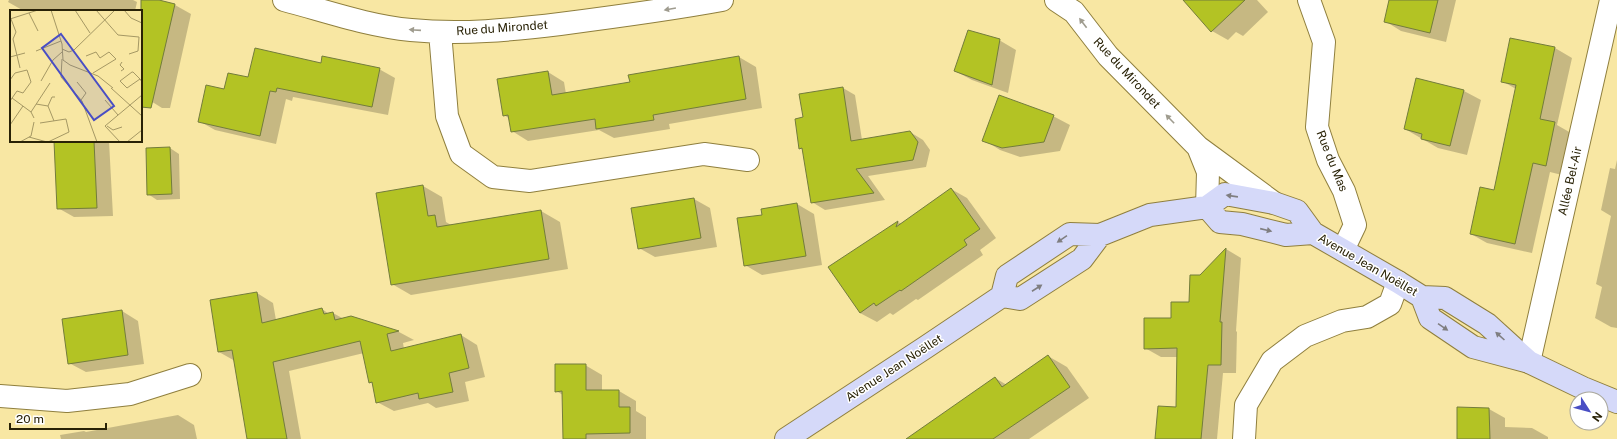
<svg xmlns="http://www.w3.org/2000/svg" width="1617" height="439" font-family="'Public Sans',sans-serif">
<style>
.shadow{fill:#0003}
.building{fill:#b3c324;stroke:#737c3c}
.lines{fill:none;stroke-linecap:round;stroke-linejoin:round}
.minor-casing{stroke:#8f7f3e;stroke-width:24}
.secondary-casing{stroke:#8f7f3e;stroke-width:24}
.minor{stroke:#fff;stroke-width:22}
.secondary{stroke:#d5d9f9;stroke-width:22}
.oneway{fill:#9f9c8f}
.oneway2{fill:#7f7e80}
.labels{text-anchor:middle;stroke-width:3;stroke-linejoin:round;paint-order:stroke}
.street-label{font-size:12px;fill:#292206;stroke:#fff}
.inset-road{fill:none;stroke:#a59864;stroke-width:1}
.view{fill:#494ec4;fill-opacity:0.15;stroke:#494ec4;stroke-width:2}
.inset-edge{fill:none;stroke:#292206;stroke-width:2}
</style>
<rect width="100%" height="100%" fill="#f8e7a3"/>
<path class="shadow" d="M 9,0 L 133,0 L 137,2 L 135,11 L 24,11 L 8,2 Z
M 143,0 L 155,0 L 175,5 L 191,14 L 170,108 L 162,108 L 146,98 Z
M 1184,0 L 1257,0 L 1268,12 L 1243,36 L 1236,32 L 1228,40 L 1212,31 Z
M 1390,0 L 1456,0 L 1446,42 L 1401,31 L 1385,21 Z
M 1511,39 L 1555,48 L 1572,58 L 1557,125 L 1571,133 L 1562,175 L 1550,172 L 1532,253 L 1487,243 L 1471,234 L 1494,191 L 1516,89 L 1502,81 Z
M 999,40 L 1016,50 L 1008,93 L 972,80 L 955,71 Z
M 739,57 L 756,67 L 762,108 L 669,124 L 670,129 L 614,138 L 599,130 L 528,141 L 512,131 L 510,119 L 504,115 L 548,72 L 564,82 L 566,94 L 631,83 L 629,75 Z
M 321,64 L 379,69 L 395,78 L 388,115 L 293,97 L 292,101 L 286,99 L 276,144 L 215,130 L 199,121 L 225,90 L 249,78 Z
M 1417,79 L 1464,91 L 1481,100 L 1467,155 L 1438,148 L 1405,129 Z
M 843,88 L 855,95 L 862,140 L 910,132 L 923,140 L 930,150 L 926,167 L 868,176 L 885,200 L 825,210 L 812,202 L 803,150 L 800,148 L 804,118 Z
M 1053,116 L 1070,125 L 1060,151 L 1020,157 L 1000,150 L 984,140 Z
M 55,141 L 109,141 L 113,216 L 74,217 L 58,208 Z
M 170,148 L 179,154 L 180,199 L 157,200 L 148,194 Z
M 1617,160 L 1617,328 L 1611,327 L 1595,318 L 1602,287 L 1596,284 L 1611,216 L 1601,210 L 1610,168 L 1615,169 Z
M 423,186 L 442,197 L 446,222 L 451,225 L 541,211 L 560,222 L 568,269 L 411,295 L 392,284 Z
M 951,189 L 967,198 L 996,238 L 980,250 L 983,255 L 918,300 L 916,299 L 893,315 L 890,313 L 877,322 L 860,313 L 830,268 L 898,222 L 902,224 Z
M 694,199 L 710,208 L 717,247 L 655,257 L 639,248 Z
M 797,204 L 814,214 L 822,265 L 762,275 L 745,265 L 763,216 L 762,210 Z
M 1226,249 L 1241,258 L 1236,331 L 1237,332 L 1236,373 L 1223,373 L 1217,439 L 1156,439 L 1177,408 L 1178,357 L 1161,357 L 1145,348 L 1172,319 L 1190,303 L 1200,276 Z
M 257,293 L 273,303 L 276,320 L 322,309 L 329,314 L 333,313 L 344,319 L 351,317 L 399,332 L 414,340 L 403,343 L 404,349 L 461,335 L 477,345 L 485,377 L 465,382 L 469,401 L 436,408 L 428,403 L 394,411 L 377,402 L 373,384 L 370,382 L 364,353 L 289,371 L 301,439 L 248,439 L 235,361 L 219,352 Z
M 122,311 L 138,321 L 144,364 L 86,372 L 69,363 Z
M 1048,356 L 1067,367 L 1089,398 L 1029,439 L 908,439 L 995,378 L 1007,385 Z
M 585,365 L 602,375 L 602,391 L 619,391 L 636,401 L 636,411 L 646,417 L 646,439 L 564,439 L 563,395 L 556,391 Z
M 1489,409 L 1505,418 L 1505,427 L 1532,428 L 1548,437 L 1548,439 L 1458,439 Z
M 178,415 L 194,425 L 197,439 L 61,439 L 60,435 L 84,431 L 86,432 Z"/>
<path class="building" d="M 141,0 L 159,0 L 175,4 L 151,108 L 141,107 Z
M 1183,0 L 1245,0 L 1211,32 Z
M 1389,0 L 1438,0 L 1430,33 L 1384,22 Z
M 968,30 L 1000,39 L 992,85 L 954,71 Z
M 1510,38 L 1555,47 L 1540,119 L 1555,122 L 1546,166 L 1533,163 L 1515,244 L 1470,234 L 1480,187 L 1494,190 L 1516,85 L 1501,82 Z
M 255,48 L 321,63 L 322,56 L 380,68 L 372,107 L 277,88 L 276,92 L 270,91 L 260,136 L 198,122 L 206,85 L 224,89 L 228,73 L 248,77 Z
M 739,56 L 746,99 L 653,115 L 654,120 L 596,129 L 595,119 L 511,132 L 508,115 L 503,116 L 497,79 L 548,71 L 552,95 L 630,82 L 628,75 Z
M 1416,78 L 1464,90 L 1450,146 L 1421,139 L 1422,134 L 1404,129 Z
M 843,87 L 851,141 L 910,131 L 918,142 L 913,160 L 856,169 L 874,193 L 811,203 L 802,148 L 799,149 L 795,119 L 803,117 L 799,94 Z
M 999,95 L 1054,115 L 1044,142 L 1002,148 L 982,141 Z
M 54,141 L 94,141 L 97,208 L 57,209 Z
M 170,147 L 172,194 L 147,195 L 146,148 Z
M 423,185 L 428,216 L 435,215 L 437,227 L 541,210 L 549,259 L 391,285 L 376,193 Z
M 951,188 L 980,229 L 964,240 L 967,245 L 901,291 L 900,290 L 876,306 L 874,303 L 860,313 L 828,267 L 898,221 L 896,227 Z
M 694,198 L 701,238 L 638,249 L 631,208 Z
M 797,203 L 806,256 L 744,266 L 737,218 L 762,215 L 761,209 Z
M 1226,248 L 1220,322 L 1222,322 L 1221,365 L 1208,365 L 1201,439 L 1155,439 L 1158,406 L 1176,407 L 1177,348 L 1144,349 L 1144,318 L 1171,318 L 1171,302 L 1189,302 L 1190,275 L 1200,275 Z
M 257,292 L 262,323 L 322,308 L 324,314 L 333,312 L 335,320 L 351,316 L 399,331 L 387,334 L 391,351 L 461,334 L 469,368 L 449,373 L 453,392 L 419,399 L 418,393 L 376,403 L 372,382 L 369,383 L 360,341 L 273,362 L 287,439 L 247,439 L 232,350 L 218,352 L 210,300 Z
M 122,310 L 128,355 L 68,364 L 62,319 Z
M 1048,355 L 1070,387 L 993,439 L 906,439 L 995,377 L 1002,387 Z
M 555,364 L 586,364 L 586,390 L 619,390 L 619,407 L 630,407 L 630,433 L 586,434 L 586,439 L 563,439 L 562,391 L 555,392 Z
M 1457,407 L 1489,408 L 1490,439 L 1457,439 Z"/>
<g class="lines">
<g class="minor-casing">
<path id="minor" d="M 284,0 C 326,11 368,26 411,30 C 461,35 511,30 560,24 C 614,17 668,10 722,0
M 1056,0 L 1074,12 L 1108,56 L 1198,147 L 1274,203
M 1309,0 L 1324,42 L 1317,127 L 1328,160 L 1344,191 L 1355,225 L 1343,250
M 440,32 L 447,116 L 461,154 L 493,177 L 530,181 L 704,154 L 748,160
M 1198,147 L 1208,172 L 1207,207
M 1529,362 L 1611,0
M 0,396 L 67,401 L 130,394 L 190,375
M 1244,439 L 1246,405 L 1272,361 L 1305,336 L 1342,321 L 1367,317 L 1390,304 L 1398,282"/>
</g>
<g class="secondary-casing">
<path id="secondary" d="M 1207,207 L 1220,222 L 1242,224 L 1286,235 L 1313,233
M 1002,296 L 1020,299 L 1082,259 L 1100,235
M 1422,297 L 1430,318 L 1473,347 L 1529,362 L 1583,388 L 1617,402
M 786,439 L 926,347 L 1002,296 L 1007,276 L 1070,234 L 1100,235 L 1150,215 L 1207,207 L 1225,194 L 1274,203 L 1297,211 L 1313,233 L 1398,282 L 1422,297 L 1445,298 L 1487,324 L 1529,362"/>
</g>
<use href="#minor" class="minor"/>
<use href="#secondary" class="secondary"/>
</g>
<defs><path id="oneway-solid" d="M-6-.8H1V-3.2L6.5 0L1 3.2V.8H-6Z"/></defs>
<g class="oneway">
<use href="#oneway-solid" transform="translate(670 9) rotate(170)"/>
<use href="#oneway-solid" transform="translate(1083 23) rotate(-127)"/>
<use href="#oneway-solid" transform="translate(415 30) rotate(-176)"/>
<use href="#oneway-solid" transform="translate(1170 119) rotate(-134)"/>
</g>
<g class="oneway2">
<use href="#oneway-solid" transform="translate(1232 196) rotate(-172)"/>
<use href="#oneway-solid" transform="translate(1266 230) rotate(13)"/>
<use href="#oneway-solid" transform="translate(1062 239) rotate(146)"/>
<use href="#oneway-solid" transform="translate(1037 288) rotate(-33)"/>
<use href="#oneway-solid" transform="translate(1443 327) rotate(34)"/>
<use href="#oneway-solid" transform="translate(1500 336) rotate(-138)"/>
</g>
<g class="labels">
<g class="street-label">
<text transform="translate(502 28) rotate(-4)" y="4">Rue du Mirondet</text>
<text transform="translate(1127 73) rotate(47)" y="4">Rue du Mirondet</text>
<text transform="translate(1332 161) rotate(68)" y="4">Rue du Mas</text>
<text transform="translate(1570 181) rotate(-77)" y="4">Allée Bel-Air</text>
<text transform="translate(1368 265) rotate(30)" y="4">Avenue Jean Noëllet</text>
<text transform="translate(894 368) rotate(-33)" y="4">Avenue Jean Noëllet</text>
</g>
</g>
<g transform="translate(10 10)">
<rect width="132" height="132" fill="#f8e7a3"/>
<path class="inset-road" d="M 41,0 L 52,34 L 53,50 L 60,55 L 88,66 L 103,78M 65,0 L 80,23M 86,0 L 108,25 L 129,27 L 128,41 L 119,44M 114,0 L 121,8 L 132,13M 19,3 L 28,21M 0,9 L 28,0M 1,9 L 6,22 L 3,29 L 10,58M 52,39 L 59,42 L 64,40 L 105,0M 26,41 L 51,31M 76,46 L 86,42 L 90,48 L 99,42 L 106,49 L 83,63M 0,47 L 15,43M 52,49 L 51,67 L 72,91 L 87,132M 111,61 L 114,59 L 110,55 L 112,52M 130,69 L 117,78 L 110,71 L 122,62 L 123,62 L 130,69 L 132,72M 0,70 L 5,63 L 17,60 L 21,72 L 13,83 L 7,81 L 0,91M 31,71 L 43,50 L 52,42M 67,72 L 76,83 L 71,90M 101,78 L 132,106M 2,88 L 21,102 L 24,108M 95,90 L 108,105M 26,94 L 38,96 L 44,111M 38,96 L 42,87 L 45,87M 21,102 L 40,73M 30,113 L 56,109 L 59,122 L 38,132M 0,115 L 13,96M 95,116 L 132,85M 95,116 L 110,132M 97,116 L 103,120 L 112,117M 19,127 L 37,132M 10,132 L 21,126 L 24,112M 117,132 L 132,120"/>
<path class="view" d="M 51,24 L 104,96 L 84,110 L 32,38 Z"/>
<rect width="132" height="132" class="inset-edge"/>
</g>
<g transform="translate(1589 411) rotate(126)"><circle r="19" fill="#ffffff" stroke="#a9a79b"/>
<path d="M0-3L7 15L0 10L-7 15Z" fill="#494ec4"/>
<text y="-6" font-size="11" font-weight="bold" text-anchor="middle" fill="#292206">N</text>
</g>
<path d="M10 423v6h96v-6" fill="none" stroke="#292206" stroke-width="2"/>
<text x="16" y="423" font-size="12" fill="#292206" stroke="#ffffff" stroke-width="3" paint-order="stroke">20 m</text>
</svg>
